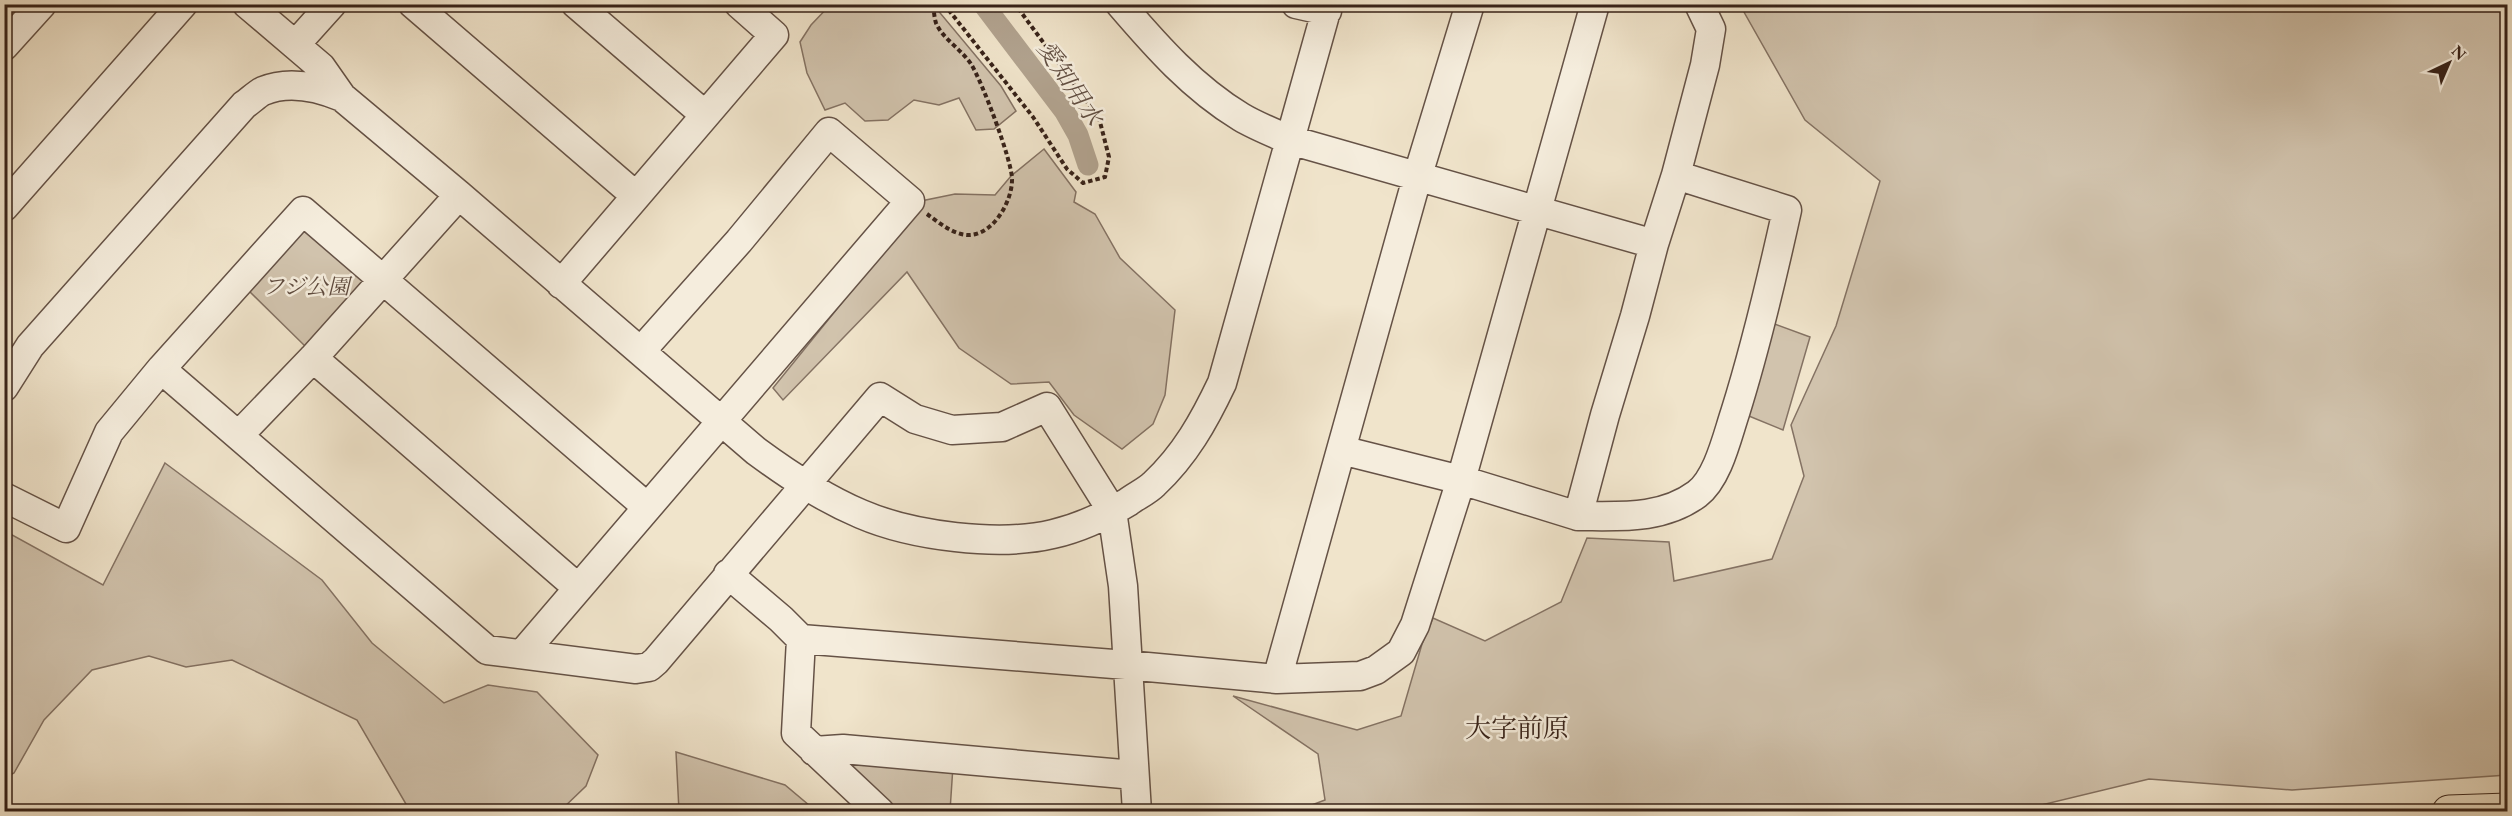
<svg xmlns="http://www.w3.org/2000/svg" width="2512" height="816" font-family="'EB Garamond','Noto Serif JP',serif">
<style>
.green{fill:#d1c3ad;stroke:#847263;stroke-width:1.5}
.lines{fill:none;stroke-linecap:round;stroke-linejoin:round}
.canal{stroke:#b1a28e;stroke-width:21}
.minor-casing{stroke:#655246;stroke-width:31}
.major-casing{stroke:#372219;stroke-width:35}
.path{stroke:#372219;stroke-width:4;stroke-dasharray:4.5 3;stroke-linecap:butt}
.minor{stroke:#f5eddd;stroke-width:28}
.major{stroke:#f0e4cb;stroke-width:33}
.labels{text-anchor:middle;stroke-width:5;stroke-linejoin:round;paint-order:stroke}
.park-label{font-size:22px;font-style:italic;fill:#5e4a3e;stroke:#f5eddd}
.water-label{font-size:24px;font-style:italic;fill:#624f42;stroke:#f5eddd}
.quarter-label{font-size:26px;fill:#372219;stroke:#f5eddd}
</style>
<rect width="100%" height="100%" fill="#f0e4cb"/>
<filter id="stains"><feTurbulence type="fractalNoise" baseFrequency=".00333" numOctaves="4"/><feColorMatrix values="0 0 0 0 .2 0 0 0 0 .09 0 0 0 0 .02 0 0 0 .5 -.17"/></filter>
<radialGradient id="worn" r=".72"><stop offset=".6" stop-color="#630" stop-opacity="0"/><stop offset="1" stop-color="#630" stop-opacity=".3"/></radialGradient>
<path class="green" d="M 831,4 L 928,4 L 936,8 L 1001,86 L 1016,111 L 994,129 L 976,130 L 959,98 L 939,105 L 914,100 L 888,120 L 865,121 L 845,103 L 825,110 L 807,73 L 800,42 L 811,25 Z
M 5,5 L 30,5 L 5,33 Z
M 1740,5 L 2507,5 L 2507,775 L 2292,790 L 2149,779 L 2012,812 L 1296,811 L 1325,800 L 1318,754 L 1233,696 L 1357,730 L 1401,716 L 1422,644 L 1433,618 L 1485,641 L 1561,602 L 1587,538 L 1669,542 L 1674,581 L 1772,559 L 1804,476 L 1791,425 L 1836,326 L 1880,181 L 1805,120 Z
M 1044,149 L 1076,192 L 1074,202 L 1095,214 L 1120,258 L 1175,310 L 1165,395 L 1153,424 L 1122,449 L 1074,415 L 1049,382 L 1011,384 L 959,348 L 907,272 L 783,400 L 773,388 L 896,236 L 921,201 L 955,194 L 995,195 L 1011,176 Z
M 303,225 L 364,277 L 365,286 L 308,349 L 246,288 Z
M 1772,323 L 1810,337 L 1783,430 L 1744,414 Z
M 165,463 L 322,580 L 372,643 L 444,703 L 488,685 L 537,692 L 598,755 L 586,786 L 560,811 L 410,811 L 357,720 L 232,660 L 186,667 L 149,656 L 92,670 L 44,720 L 14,773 L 5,778 L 5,531 L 103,585 Z
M 676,752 L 785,785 L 816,811 L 679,811 Z
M 829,759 L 953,766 L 950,811 L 891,811 Z"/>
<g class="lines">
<path class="canal" d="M 983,4 L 1065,112 L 1078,135 L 1088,165"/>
<g class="minor-casing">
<path id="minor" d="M 247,4 L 321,67 L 342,97 L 459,195 L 756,451 C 790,476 823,498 861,514 C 912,536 999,547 1053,534 C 1079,528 1105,516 1128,502 C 1136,496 1147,491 1154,484 C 1185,455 1204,421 1222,383 L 1328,4
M 413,4 L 636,196
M 576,4 L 705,115
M 1120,4 C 1156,46 1193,88 1241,117 C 1256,126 1274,133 1290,140 L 1654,244
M 1296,4 L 1327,11
M 296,44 L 332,4
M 4,46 L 42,4
M 4,207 L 183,4
M 561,284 L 774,35 L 739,4
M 313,358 L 578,588
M 161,369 L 487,650 L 636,669 L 649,667 L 656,661 L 880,397 L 915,419 L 952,430 L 1002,427 L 1047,407 L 1112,511 L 1123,586 L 1137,812
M 4,387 L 30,346 L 244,105 C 250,101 257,94 263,91 C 289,80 318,87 342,97
M 239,435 L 313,358 L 459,195
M 1341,450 L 1461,480 L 1578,516 L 1605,415 L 1635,316 L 1654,244 L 1676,175 L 1705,65 L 1711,29 L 1699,4
M 4,497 L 66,528 L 109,432 L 161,369 L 303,211 L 647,507
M 1578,516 C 1619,516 1662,520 1697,494 C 1718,478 1727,437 1735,413 C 1756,346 1772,278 1787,210 L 1676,175
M 728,574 L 781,619 L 801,639 L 1126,665 L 1277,679 L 1360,676 L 1376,670 L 1401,652 L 1415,625 L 1461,480 L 1595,4
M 801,639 L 796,733 L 880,812
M 522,654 L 910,201 L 829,132 L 739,241 L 641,351
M 1277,679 L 1417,178 L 1470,4
M 814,751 L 843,749 L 1134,775"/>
</g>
<g class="major-casing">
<path id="major" d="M 2449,812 L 2508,810"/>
</g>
<path class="path" d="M 944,4 L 1033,117 L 1067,169 L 1083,183 L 1105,177 L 1109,157 L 1099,118 L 1015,4
M 927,214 C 941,224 958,239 976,234 C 996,229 1012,200 1012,180 C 1013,163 981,79 971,64 C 962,50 942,38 936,23 C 934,17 934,10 933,4"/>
<use href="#minor" class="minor"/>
<use href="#major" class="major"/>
</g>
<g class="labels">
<g class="park-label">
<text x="306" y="294">フジ公園</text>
</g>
<g class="water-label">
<text transform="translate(1070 83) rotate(56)" y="8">愛知用水</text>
</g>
<g class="quarter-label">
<text x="1517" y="737">大字前原</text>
</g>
</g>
<rect width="2512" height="816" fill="none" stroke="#f0e4cb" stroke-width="24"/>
<rect x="6" y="6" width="2500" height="804" fill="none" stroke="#372219" stroke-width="3"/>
<rect x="12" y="12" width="2488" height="792" fill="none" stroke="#372219" stroke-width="1.5"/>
<g transform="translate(2449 63) rotate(44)" stroke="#f5eddd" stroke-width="4.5" paint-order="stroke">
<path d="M0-4.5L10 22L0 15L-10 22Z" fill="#372219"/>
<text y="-9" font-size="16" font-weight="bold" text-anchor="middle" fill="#372219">N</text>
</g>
<rect width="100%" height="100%" filter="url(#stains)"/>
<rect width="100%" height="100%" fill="url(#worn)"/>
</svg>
